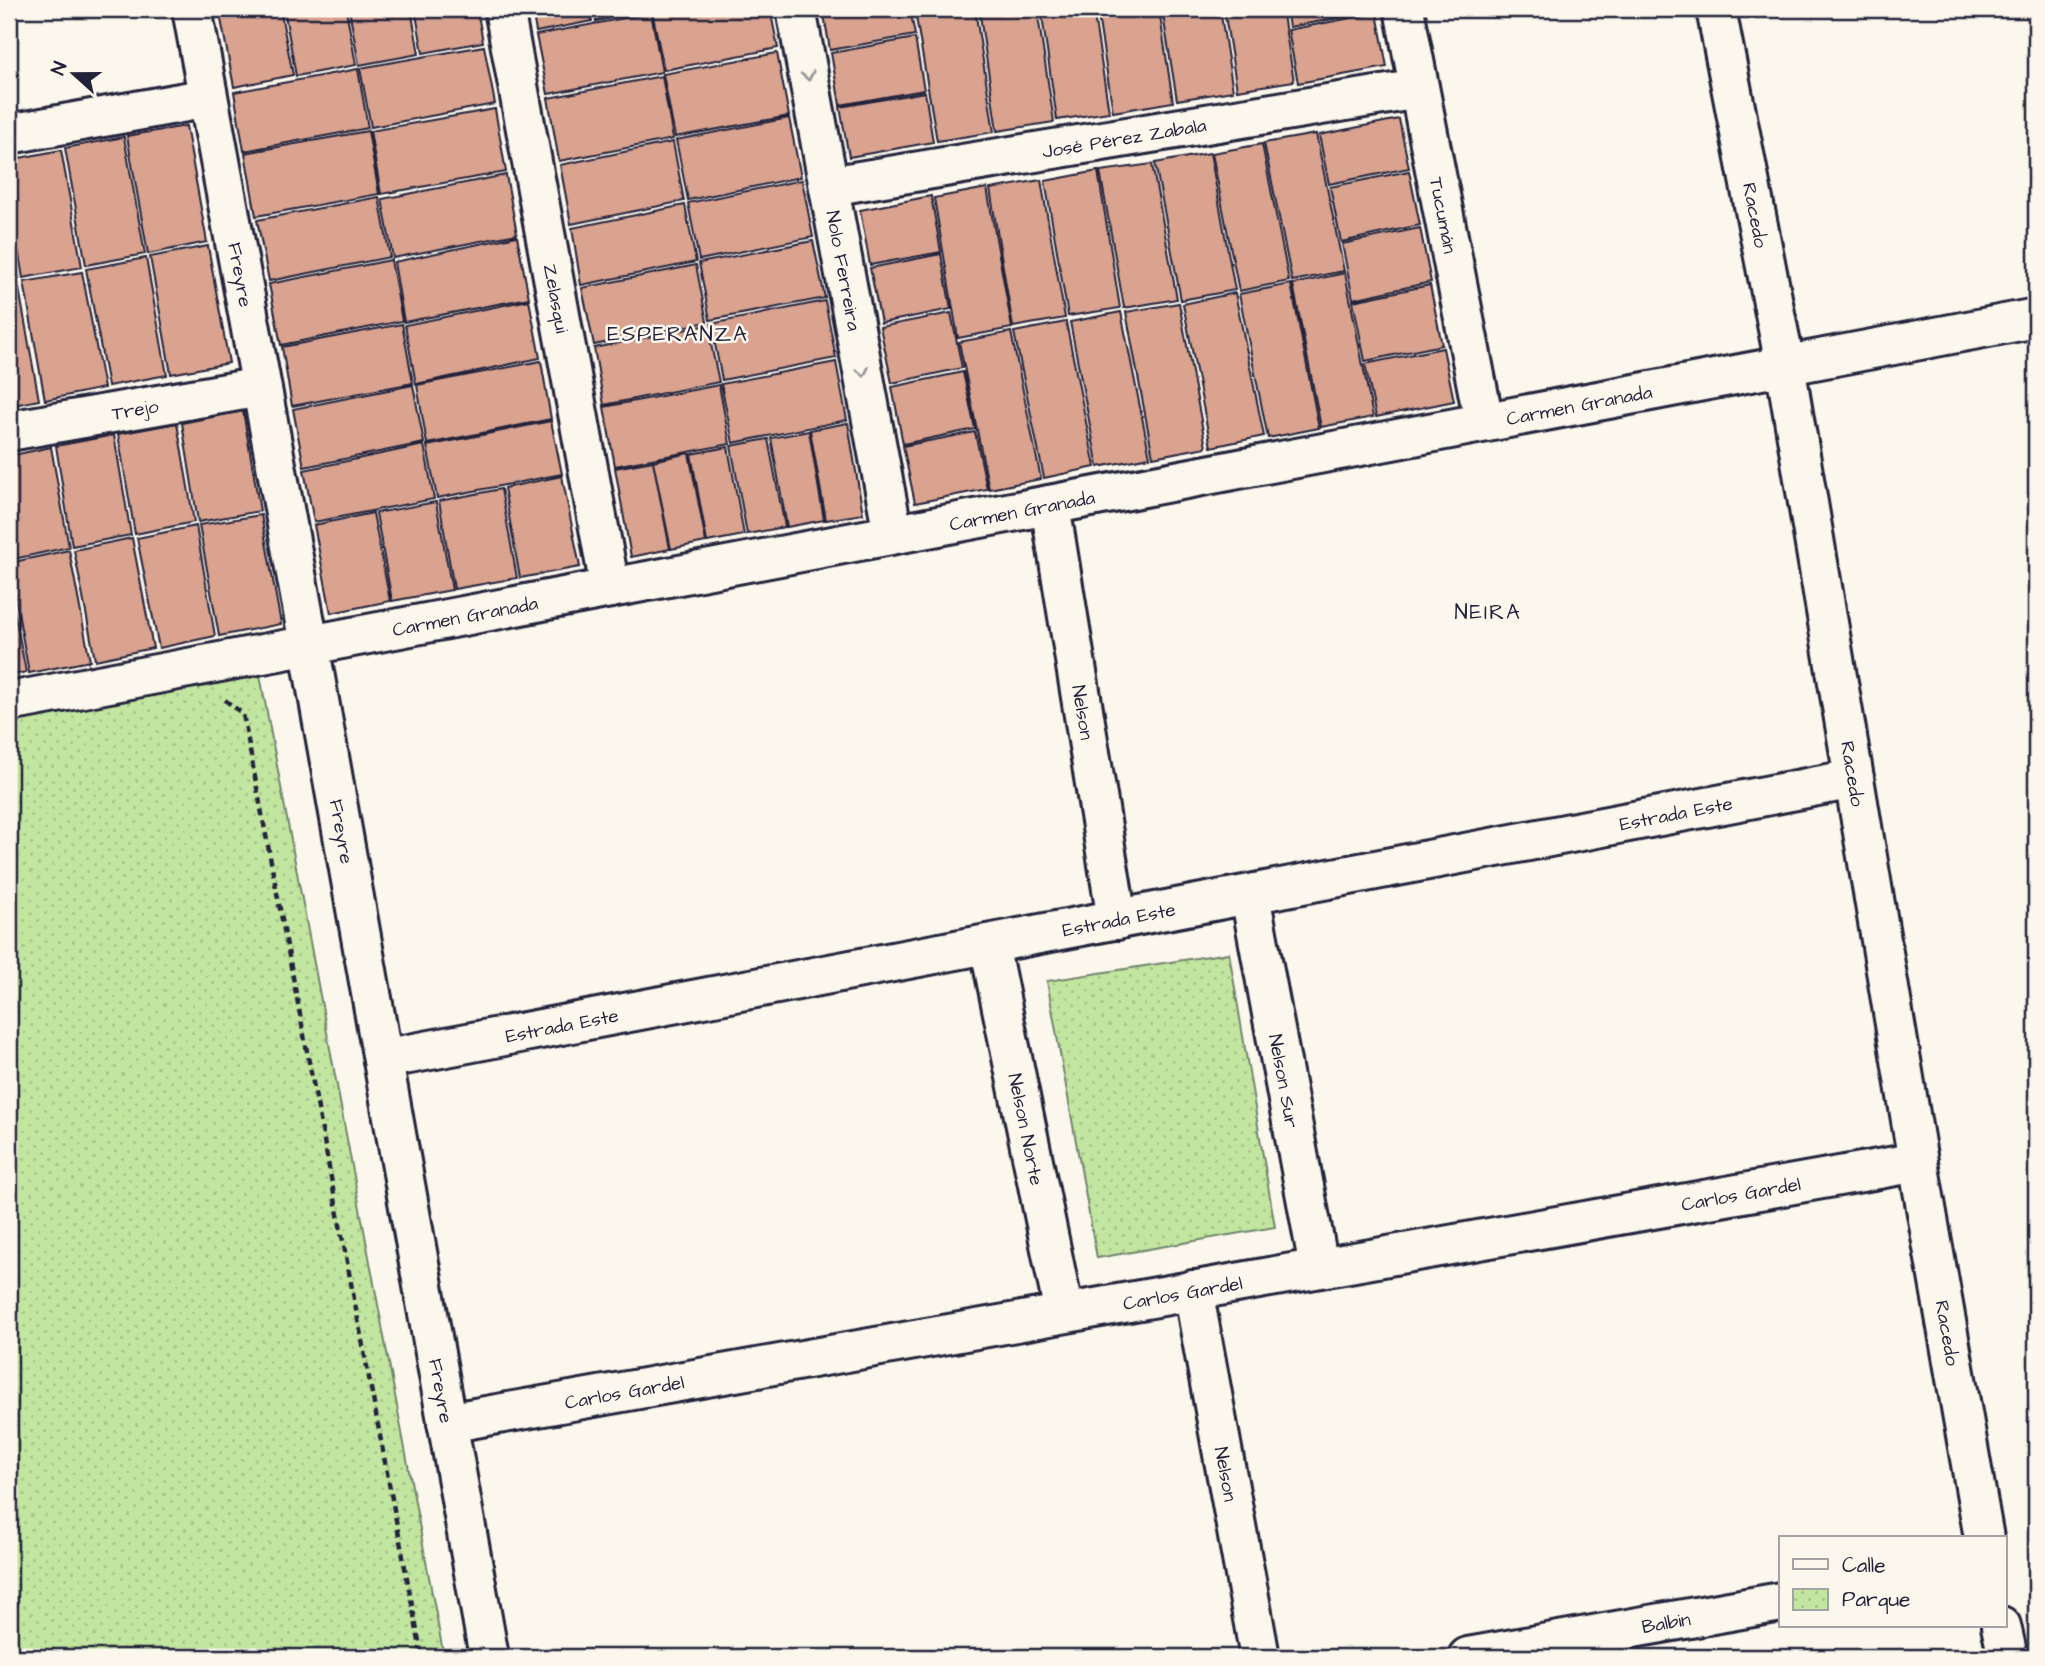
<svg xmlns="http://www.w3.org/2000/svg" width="2045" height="1666" font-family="'Architects Daughter',sans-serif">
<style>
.park{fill:url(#park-dots);stroke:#72846e;stroke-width:2}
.building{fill:#d9a390;stroke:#22223b;stroke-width:2}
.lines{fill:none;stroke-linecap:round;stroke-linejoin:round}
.minor-casing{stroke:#22223b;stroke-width:44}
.path{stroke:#22223b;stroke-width:4.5;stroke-dasharray:7 5;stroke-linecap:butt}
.minor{stroke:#fbf7ec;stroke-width:38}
.oneway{stroke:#99979c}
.labels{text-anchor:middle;stroke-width:5;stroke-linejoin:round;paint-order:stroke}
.street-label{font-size:19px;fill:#22223b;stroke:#fbf7ec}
.neighbourhood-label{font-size:21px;letter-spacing:2px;fill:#22223b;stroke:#fbf7ec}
</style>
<defs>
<pattern id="park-dots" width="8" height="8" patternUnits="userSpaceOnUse" patternTransform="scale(1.75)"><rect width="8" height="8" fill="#c2e6a0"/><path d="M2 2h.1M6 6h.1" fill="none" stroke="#a6c58b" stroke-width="1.8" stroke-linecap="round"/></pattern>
</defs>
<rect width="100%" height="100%" fill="#fbf7ec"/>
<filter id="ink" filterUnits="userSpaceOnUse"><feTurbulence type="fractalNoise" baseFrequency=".0143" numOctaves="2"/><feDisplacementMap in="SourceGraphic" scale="14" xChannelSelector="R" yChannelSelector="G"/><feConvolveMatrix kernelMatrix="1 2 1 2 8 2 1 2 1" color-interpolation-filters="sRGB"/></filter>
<g filter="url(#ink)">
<path class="park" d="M 260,675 L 444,1657 L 9,1657 L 9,723 Z
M 1229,953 L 1275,1227 L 1097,1258 L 1047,981 Z"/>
<path class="building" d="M 219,9 L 280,9 L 293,75 L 234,87 Z
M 284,9 L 346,9 L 356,65 L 296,76 Z
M 349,9 L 411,9 L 419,54 L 359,65 Z
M 415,9 L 477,9 L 483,42 L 423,53 Z
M 532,9 L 590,9 L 592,21 L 536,32 Z
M 593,9 L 650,9 L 650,10 L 596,21 Z
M 667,9 L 770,9 L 778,48 L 664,70 L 652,11 Z
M 823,9 L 910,9 L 915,35 L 830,50 Z
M 931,9 L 975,9 L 994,132 L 937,141 L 915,11 Z
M 979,9 L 1037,9 L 1054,122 L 997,131 Z
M 1041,9 L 1093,9 L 1109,112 L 1057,120 Z
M 1097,9 L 1159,9 L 1173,102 L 1113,112 Z
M 1162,9 L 1220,9 L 1233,91 L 1177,100 Z
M 1224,9 L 1282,9 L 1294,81 L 1237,90 Z
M 1286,9 L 1376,9 L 1376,11 L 1289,27 Z
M 651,13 L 662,72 L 548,94 L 536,35 Z
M 1377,13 L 1387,67 L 1298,83 L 1288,30 Z
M 915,38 L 924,90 L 840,105 L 831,53 Z
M 484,46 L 495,104 L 371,127 L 360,68 Z
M 777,53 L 789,116 L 675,137 L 663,74 Z
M 358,69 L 368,128 L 244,151 L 234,92 Z
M 662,76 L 673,139 L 559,161 L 548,98 Z
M 925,92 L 933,142 L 849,157 L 840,107 Z
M 495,109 L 506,172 L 381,194 L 370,131 Z
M 789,118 L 801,177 L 688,200 L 676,140 Z
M 1399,119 L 1409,168 L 1329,184 L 1319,135 Z
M 186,126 L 207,242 L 148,254 L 127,136 Z
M 368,131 L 379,194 L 256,216 L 245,153 Z
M 1316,134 L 1344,271 L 1292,281 L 1264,143 Z
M 124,137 L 145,254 L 86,265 L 65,148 Z
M 673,142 L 684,201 L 571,224 L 560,165 Z
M 1262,144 L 1289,281 L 1239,291 L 1212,153 Z
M 61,150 L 82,267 L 23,278 L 9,196 L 9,160 Z
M 1210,153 L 1235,290 L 1181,300 L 1155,163 Z
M 1152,164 L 1177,299 L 1124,308 L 1100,171 Z
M 1098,171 L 1120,308 L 1068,316 L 1045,181 Z
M 1409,171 L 1420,225 L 1341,242 L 1330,187 Z
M 506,175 L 517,234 L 393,258 L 382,199 Z
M 802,180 L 813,237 L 699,260 L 688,203 Z
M 1041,180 L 1065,318 L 1013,327 L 990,189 Z
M 987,188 L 1012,328 L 958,338 L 934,198 Z
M 931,196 L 941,252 L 870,265 L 860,210 Z
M 379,197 L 390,257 L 269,281 L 257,220 Z
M 685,205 L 696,262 L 581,285 L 572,228 Z
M 9,224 L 19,278 L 9,280 Z
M 1420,228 L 1431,282 L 1353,299 L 1342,244 Z
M 517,236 L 529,298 L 404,322 L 394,262 Z
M 813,241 L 825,298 L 710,320 L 699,263 Z
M 208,246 L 229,363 L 171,374 L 150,257 Z
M 941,254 L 951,309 L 881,323 L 870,268 Z
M 146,258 L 167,375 L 108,386 L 86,269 Z
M 391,260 L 402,321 L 281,345 L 269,284 Z
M 696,265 L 707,322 L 594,345 L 582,288 Z
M 82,272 L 104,388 L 45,400 L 24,282 Z
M 1345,273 L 1373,417 L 1321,427 L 1293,284 Z
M 18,283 L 39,400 L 9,406 L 9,284 Z
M 1291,284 L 1319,428 L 1268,438 L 1239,294 Z
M 1430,285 L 1442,345 L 1365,361 L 1353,301 Z
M 1235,293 L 1264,436 L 1211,447 L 1183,304 Z
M 529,300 L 540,358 L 416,384 L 405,325 Z
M 825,301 L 836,358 L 722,380 L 711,324 Z
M 1179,303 L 1206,447 L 1153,457 L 1126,312 Z
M 1121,312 L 1150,457 L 1098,467 L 1070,322 Z
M 951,313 L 962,368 L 892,383 L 880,327 Z
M 1066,322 L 1095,467 L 1044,478 L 1014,332 Z
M 402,324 L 413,383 L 292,406 L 282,347 Z
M 707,325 L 719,382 L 604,405 L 594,348 Z
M 1011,332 L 1041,479 L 989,489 L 959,342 Z
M 1443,348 L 1454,401 L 1376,417 L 1365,364 Z
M 541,361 L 551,419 L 427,444 L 417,385 Z
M 836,362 L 847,420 L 733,443 L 721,384 Z
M 963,372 L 975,429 L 903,444 L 892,387 Z
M 413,385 L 424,443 L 304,467 L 293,409 Z
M 719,385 L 730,444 L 615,466 L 604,407 Z
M 243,411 L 260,511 L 198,522 L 182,423 Z
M 551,421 L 562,474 L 437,498 L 427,446 Z
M 177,423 L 194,522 L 135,534 L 118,434 Z
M 848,423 L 863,514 L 826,520 L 810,430 Z
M 809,431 L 824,520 L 787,527 L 771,438 Z
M 975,432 L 987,489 L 915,503 L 903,446 Z
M 114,435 L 131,535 L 72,546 L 56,446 Z
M 768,439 L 785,527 L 747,534 L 731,446 Z
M 424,445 L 434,499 L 314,522 L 304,470 Z
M 51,447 L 69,547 L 9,560 L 9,456 Z
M 728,447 L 744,535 L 707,542 L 691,454 Z
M 689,453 L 706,542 L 671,549 L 653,461 Z
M 653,461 L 670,549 L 631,557 L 615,468 Z
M 562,476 L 580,567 L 520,578 L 504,488 Z
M 501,489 L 517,578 L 454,589 L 439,501 Z
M 436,502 L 452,590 L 392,601 L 376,513 Z
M 373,513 L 390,601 L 331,613 L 314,525 Z
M 261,515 L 281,624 L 219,636 L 199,525 Z
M 196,526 L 215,636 L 159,648 L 137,538 Z
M 132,538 L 153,648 L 95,660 L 74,550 Z
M 69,550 L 90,661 L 29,673 L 9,563 Z
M 9,584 L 26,672 L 9,676 Z"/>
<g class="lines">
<g class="minor-casing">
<g id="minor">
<path id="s1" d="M 192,9 L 309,644 L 489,1657"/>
<path id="s2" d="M 504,9 L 610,588"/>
<path id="s3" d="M 796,9 L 893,534"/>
<path id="s4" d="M 1404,9 L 1484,422"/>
<path id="s5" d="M 1716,9 L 1785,365 L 1918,1162 L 1984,1538"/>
<path d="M 9,134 L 208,98"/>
<path id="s6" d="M 829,186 L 1419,89"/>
<path id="s7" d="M 9,431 L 261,387"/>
<path id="s8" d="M 1050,505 L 1117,920"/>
<path id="s9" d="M 9,702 L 2036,318"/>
<path id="s10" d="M 1250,895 L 1319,1267"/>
<path id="s11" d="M 989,944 L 1064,1313"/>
<path id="s12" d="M 383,1059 L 1854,779"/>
<path id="s13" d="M 1193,1290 L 1260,1657"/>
<path id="s14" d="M 447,1423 L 1918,1162"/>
<path d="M 2001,1626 L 2008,1657"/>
<path id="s15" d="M 1468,1657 L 1781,1602"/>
</g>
</g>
<path class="path" d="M 225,700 L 243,714 L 422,1657"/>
<use href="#minor" class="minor"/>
</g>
<defs><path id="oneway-chevron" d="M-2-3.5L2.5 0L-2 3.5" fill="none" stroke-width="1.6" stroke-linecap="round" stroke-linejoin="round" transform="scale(1.75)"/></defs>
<g class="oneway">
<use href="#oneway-chevron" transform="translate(808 76) rotate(79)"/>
<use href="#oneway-chevron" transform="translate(863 372) rotate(79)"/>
</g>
</g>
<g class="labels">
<g class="street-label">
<text dy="7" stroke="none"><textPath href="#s6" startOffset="299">José Pérez Zabala</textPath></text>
<text dy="7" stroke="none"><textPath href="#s5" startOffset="210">Racedo</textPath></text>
<text dy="7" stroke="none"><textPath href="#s4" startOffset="210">Tucumán</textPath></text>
<text dy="7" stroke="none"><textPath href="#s3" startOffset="266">Nolo Ferreira</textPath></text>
<text dy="7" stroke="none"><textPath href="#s1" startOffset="270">Freyre</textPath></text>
<text dy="7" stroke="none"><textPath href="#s2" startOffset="294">Zelasqui</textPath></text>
<text dy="7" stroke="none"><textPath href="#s9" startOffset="1598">Carmen Granada</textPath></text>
<text dy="7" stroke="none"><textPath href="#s7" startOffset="128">Trejo</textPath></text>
<text dy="7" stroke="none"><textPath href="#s9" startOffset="1031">Carmen Granada</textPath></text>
<text dy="7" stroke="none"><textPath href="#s9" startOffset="464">Carmen Granada</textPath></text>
<text dy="7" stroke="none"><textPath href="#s8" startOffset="210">Nelson</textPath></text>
<text dy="7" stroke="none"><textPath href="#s5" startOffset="777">Racedo</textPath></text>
<text dy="7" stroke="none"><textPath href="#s12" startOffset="1316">Estrada Este</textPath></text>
<text dy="7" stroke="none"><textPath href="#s1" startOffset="836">Freyre</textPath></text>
<text dy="7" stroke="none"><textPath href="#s12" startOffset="749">Estrada Este</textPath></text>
<text dy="7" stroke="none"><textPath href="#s12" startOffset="182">Estrada Este</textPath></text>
<text dy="7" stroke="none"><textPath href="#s10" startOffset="189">Nelson Sur</textPath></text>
<text dy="7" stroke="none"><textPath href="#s11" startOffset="189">Nelson Norte</textPath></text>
<text dy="7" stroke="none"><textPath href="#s14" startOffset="1314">Carlos Gardel</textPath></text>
<text dy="7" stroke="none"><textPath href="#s14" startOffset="747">Carlos Gardel</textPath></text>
<text dy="7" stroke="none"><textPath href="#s5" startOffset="1344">Racedo</textPath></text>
<text dy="7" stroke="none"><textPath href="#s1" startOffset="1404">Freyre</textPath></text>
<text dy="7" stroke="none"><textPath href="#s14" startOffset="180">Carlos Gardel</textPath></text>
<text dy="7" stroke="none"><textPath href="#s13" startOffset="187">Nelson</textPath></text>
<text dy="7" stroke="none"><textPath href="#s15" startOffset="201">Balbin</textPath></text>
</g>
<g class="neighbourhood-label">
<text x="678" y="341">ESPERANZA</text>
<text x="1488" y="619">NEIRA</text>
</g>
</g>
<rect width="2045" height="1666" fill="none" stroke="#fbf7ec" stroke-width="35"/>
<rect x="18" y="18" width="2010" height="1631" fill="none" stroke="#22223b" stroke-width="2.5" filter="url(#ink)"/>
<rect x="1779" y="1536" width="228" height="91" fill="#fbf7ec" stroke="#a4a2a5" stroke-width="2"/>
<rect x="1793" y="1559" width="35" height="10" fill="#fbf7ec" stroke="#a4a2a5" stroke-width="2"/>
<text x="1842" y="1572" font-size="21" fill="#22223b">Calle</text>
<rect x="1793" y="1589" width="35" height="21" fill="url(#park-dots)" stroke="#a4a2a5" stroke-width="2"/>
<text x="1842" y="1606" font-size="21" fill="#22223b">Parque</text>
<g transform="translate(74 74) rotate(291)" stroke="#fbf7ec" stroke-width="5" paint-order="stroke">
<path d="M0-5L12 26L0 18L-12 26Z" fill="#22223b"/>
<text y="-10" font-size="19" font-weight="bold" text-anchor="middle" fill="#22223b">N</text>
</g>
</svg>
